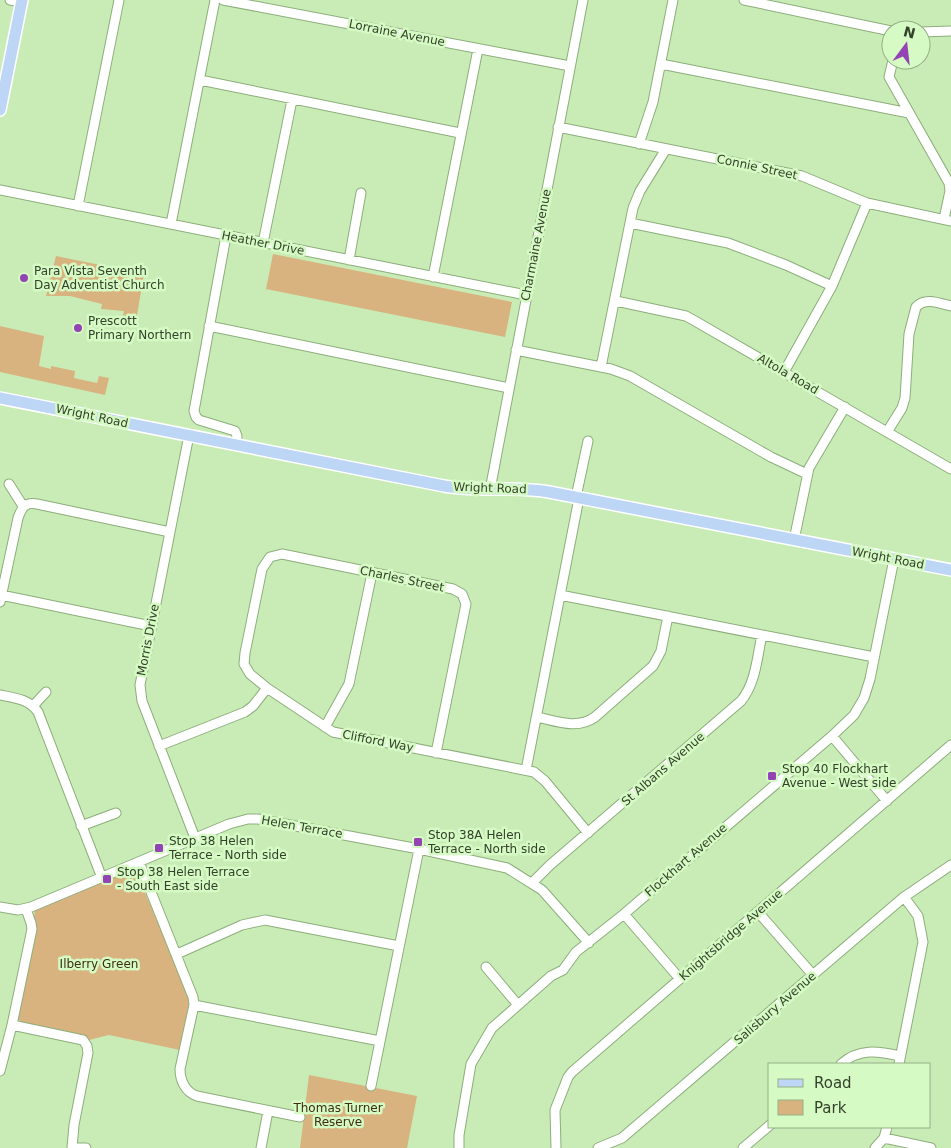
<svg xmlns="http://www.w3.org/2000/svg" width="951" height="1148" font-family="'DejaVu Sans',sans-serif">
<style>
.green{fill:#d8b37f}
.lines{fill:none;stroke-linecap:round;stroke-linejoin:round}
.minor-casing{stroke:#8dae7b;stroke-width:11}
.major-casing{stroke:#fff;stroke-width:14}
.minor{stroke:#fff;stroke-width:9}
.major{stroke:#bdd6f5;stroke-width:11}
.poi-dot{fill:#9343b3;stroke:#d6fac3;stroke-width:2}
.labels{text-anchor:middle;stroke-width:5;stroke-linejoin:round;paint-order:stroke}
.street-label{font-size:12px;fill:#33412c;stroke:#d6fac3}
.poi-label{font-size:12px;fill:#33412c;stroke:#d6fac3;text-anchor:start}
.park-label{font-size:12px;fill:#3f2d13;stroke:#d6fac3}
</style>
<rect width="100%" height="100%" fill="#c9ecb7"/>
<path class="green" d="M 273,254 L 512,302 L 505,337 L 266,289 Z
M 56,256 L 144,274 L 135,327 L 121,324 L 124,311 L 101,309 L 102,304 L 70,296 L 46,296 Z
M 0,326 L 44,336 L 39,366 L 51,369 L 51,366 L 75,371 L 74,378 L 97,383 L 99,376 L 109,378 L 105,395 L 0,372 Z
M 129,870 L 135,871 L 137,874 L 187,991 L 189,1003 L 180,1050 L 109,1035 L 89,1040 L 84,1035 L 24,1023 L 17,1019 L 35,910 Z
M 309,1075 L 417,1096 L 407,1148 L 300,1148 Z"/>
<g class="lines">
<g class="minor-casing">
<path id="minor" d="M 10,0 L 22,2
M 223,0 L 570,66
M 744,0 L 891,31
M 921,32 L 951,31
M 893,60 L 889,77 L 949,183 L 950,191 L 944,219
M 661,64 L 909,113
M 200,80 L 460,133
M 558,127 L 802,176 L 867,203 L 951,221
M 639,144 L 653,102 L 673,0
M 0,190 L 526,295
M 78,206 L 119,0
M 630,223 L 728,243 L 786,265 L 832,286
M 171,224 L 215,0
M 226,236 L 194,411 L 196,417 L 199,420 L 235,431 L 237,436 L 236,445
M 263,243 L 292,100
M 349,260 L 361,193
M 433,277 L 478,49
M 616,301 L 686,316 L 695,321 L 951,469
M 209,326 L 509,388
M 516,350 L 611,369 L 630,376 L 771,457 L 807,474
M 601,367 L 633,208 L 640,191 L 666,149
M 784,372 L 832,286 L 867,203
M 887,432 L 902,408 L 905,398 L 909,334 L 916,307 C 925,297 939,303 951,306
M 189,435 L 140,685 L 142,701 L 195,838
M 9,484 L 23,506
M 490,490 L 583,0
M 576,497 L 588,441
M 794,540 L 809,468 L 845,407
M 1,595 L 151,626
M 560,595 L 874,657
M 0,602 L 18,518 C 22,507 25,502 37,504 L 170,532
M 0,695 C 15,698 29,699 38,712 L 102,878
M 33,706 L 46,692
M 537,717 C 556,721 577,730 595,717 L 653,666 L 661,651 L 668,616
M 325,727 L 349,684 L 372,573
M 832,736 L 887,801
M 159,746 L 245,712 L 253,706 L 267,688
M 436,753 L 466,604 L 462,594 L 453,589 L 282,554 L 270,557 L 262,569 L 245,653 L 244,664 L 250,674 L 267,688 L 333,732 L 534,772 L 545,781 L 588,833
M 526,770 L 579,498
M 81,826 L 116,813
M 139,862 L 193,997 L 194,1005 L 180,1069 C 180,1080 185,1092 197,1096 L 300,1117
M 532,883 L 550,865 L 741,701 C 756,683 757,657 762,635
M 0,907 L 18,910 L 31,907 L 229,824 L 248,819 L 258,819 L 419,849 L 507,868 L 542,890 L 589,943
M 758,912 L 813,975
M 624,914 L 680,979
M 177,954 L 242,925 L 265,920 L 399,946
M 486,967 L 518,1005
M 194,1005 L 380,1041
M 12,1025 L 83,1040 L 87,1046 L 88,1053 L 74,1125 L 72,1148
M 841,1064 C 859,1048 878,1051 900,1056
M 899,1064 L 923,942 L 918,916 L 904,897
M 0,1071 L 12,1025 L 32,929 L 31,923 L 26,909
M 371,1086 L 419,849
M 884,1138 L 887,1127
M 72,1148 L 86,1148
M 261,1148 L 268,1111
M 459,1148 L 459,1135 L 471,1064 L 492,1028 L 551,976 L 563,970 L 576,952 L 624,914 L 832,736 L 854,715 L 864,698 L 870,679 L 894,559
M 556,1148 L 555,1110 L 568,1077 L 572,1072 L 951,745
M 598,1148 L 622,1138 L 904,897 L 951,865
M 743,1148 L 770,1125
M 875,1148 L 884,1138 L 931,1148"/>
</g>
<g class="major-casing">
<path id="major" d="M 0,110 L 22,0
M 0,398 L 444,486 C 479,492 514,486 549,492 L 951,570"/>
</g>
<use href="#minor" class="minor"/>
<use href="#major" class="major"/>
</g>
<g class="poi-dot">
<circle cx="24" cy="278" r="5"/>
<circle cx="78" cy="328" r="5"/>
<rect x="767" y="771" width="10" height="10" rx="2.5"/>
<rect x="413" y="837" width="10" height="10" rx="2.5"/>
<rect x="154" y="843" width="10" height="10" rx="2.5"/>
<rect x="102" y="874" width="10" height="10" rx="2.5"/>
</g>
<g class="labels">
<g class="street-label">
<text transform="translate(397 33) rotate(11)" y="4">Lorraine Avenue</text>
<text transform="translate(757 167) rotate(12)" y="4">Connie Street</text>
<text transform="translate(263 243) rotate(11)" y="4">Heather Drive</text>
<text transform="translate(536 245) rotate(-79)" y="4">Charmaine Avenue</text>
<text transform="translate(788 374) rotate(30)" y="4">Altola Road</text>
<text transform="translate(92 416) rotate(12)" y="4">Wright Road</text>
<text transform="translate(490 488) rotate(2)" y="4">Wright Road</text>
<text transform="translate(888 558) rotate(11)" y="4">Wright Road</text>
<text transform="translate(402 579) rotate(12)" y="4">Charles Street</text>
<text transform="translate(148 640) rotate(-79)" y="4">Morris Drive</text>
<text transform="translate(378 741) rotate(11)" y="4">Clifford Way</text>
<text transform="translate(663 769) rotate(-41)" y="4">St Albans Avenue</text>
<text transform="translate(302 827) rotate(10)" y="4">Helen Terrace</text>
<text transform="translate(686 860) rotate(-41)" y="4">Flockhart Avenue</text>
<text transform="translate(731 935) rotate(-41)" y="4">Knightsbridge Avenue</text>
<text transform="translate(775 1008) rotate(-41)" y="4">Salisbury Avenue</text>
</g>
<g class="poi-label">
<text x="34" y="275">Para Vista Seventh<tspan x="34" dy="14">Day Adventist Church</tspan></text>
<text x="88" y="325">Prescott<tspan x="88" dy="14">Primary Northern</tspan></text>
<text x="782" y="773">Stop 40 Flockhart<tspan x="782" dy="14">Avenue - West side</tspan></text>
<text x="428" y="839">Stop 38A Helen<tspan x="428" dy="14">Terrace - North side</tspan></text>
<text x="169" y="845">Stop 38 Helen<tspan x="169" dy="14">Terrace - North side</tspan></text>
<text x="117" y="876">Stop 38 Helen Terrace<tspan x="117" dy="14">- South East side</tspan></text>
</g>
<g class="park-label">
<text x="99" y="968">Ilberry Green</text>
<text x="338" y="1112">Thomas Turner<tspan x="338" dy="14">Reserve</tspan></text>
</g>
</g>
<rect x="768" y="1063" width="162" height="65" fill="#d6fac3" stroke="#95b087"/>
<rect x="778" y="1079" width="25" height="8" fill="#bdd6f5" stroke="#95b087"/>
<text x="814" y="1088" font-size="15" fill="#33412c">Road</text>
<rect x="778" y="1100" width="25" height="15" fill="#d8b37f" stroke="#95b087"/>
<text x="814" y="1113" font-size="15" fill="#33412c">Park</text>
<g transform="translate(906 45) rotate(15)"><circle r="24" fill="#d6fac3" stroke="#95b087"/>
<path d="M0-4L9 19L0 12L-9 19Z" fill="#9343b3"/>
<text y="-8" font-size="14" font-weight="bold" text-anchor="middle" fill="#33412c">N</text>
</g>
</svg>
